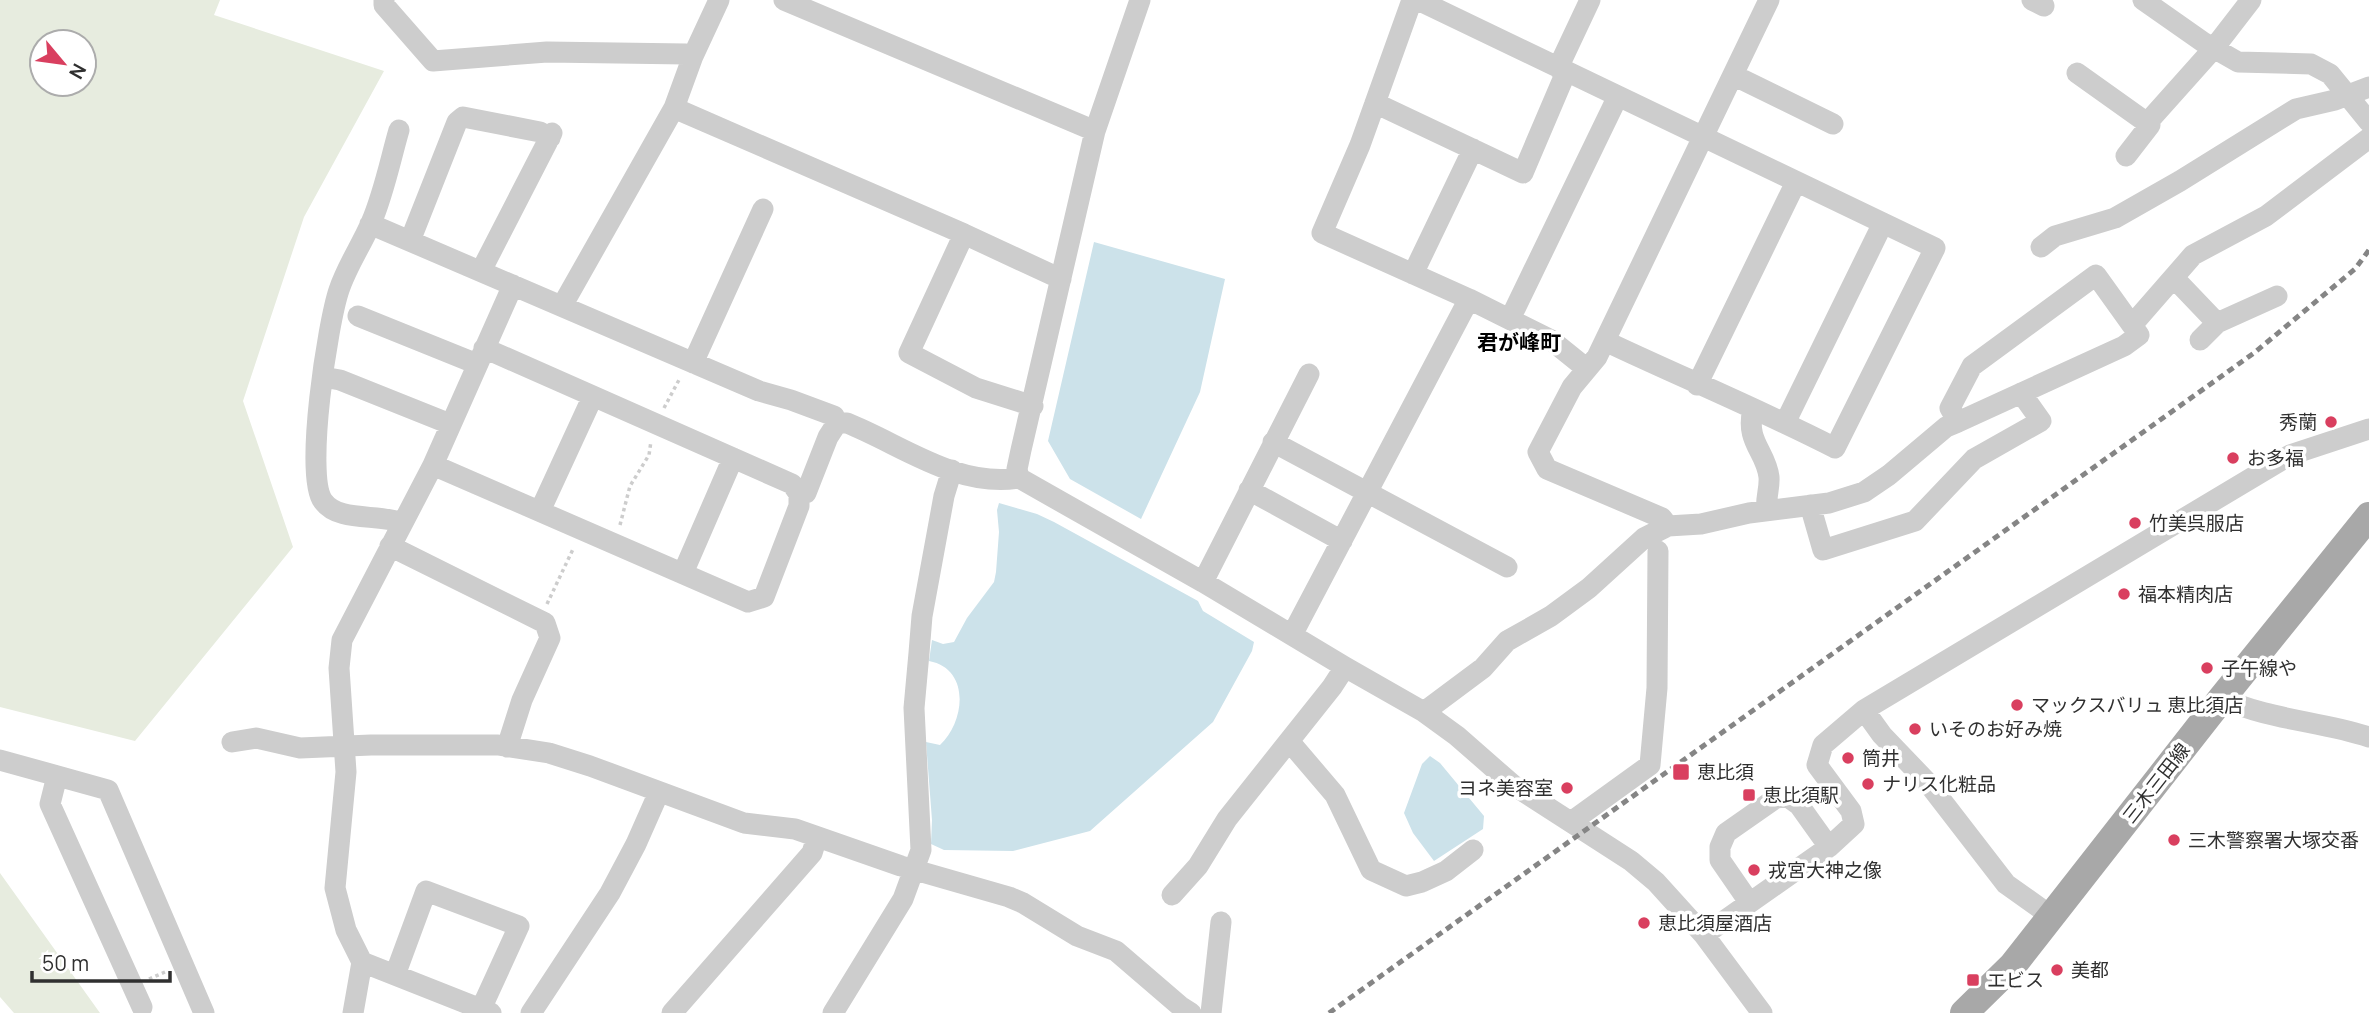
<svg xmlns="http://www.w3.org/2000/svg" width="2369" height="1013" font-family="Manrope,'Noto Sans JP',sans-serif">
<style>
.green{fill:#e7ecdf;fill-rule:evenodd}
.water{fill:#cce2ea}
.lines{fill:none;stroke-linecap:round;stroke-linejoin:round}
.path{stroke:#cdcdcd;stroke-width:3.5;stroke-dasharray:3.5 3.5;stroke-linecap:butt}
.minor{stroke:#cdcdcd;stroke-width:21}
.major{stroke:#a8a8a8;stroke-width:28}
.rail{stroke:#858585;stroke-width:5;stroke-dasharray:7 5;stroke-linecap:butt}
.poi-dot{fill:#d93f5f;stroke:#fff;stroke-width:2.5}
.labels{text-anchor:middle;stroke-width:7;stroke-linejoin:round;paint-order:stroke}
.poi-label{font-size:19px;fill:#303030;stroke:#fff;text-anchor:start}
.street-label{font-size:19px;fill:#303030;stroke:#fff}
.neighbourhood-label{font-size:21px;font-weight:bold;fill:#000;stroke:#fff}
</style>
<rect width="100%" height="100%" fill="#fff"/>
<path class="green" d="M 0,0 L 220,0 L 214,15 L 384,71 L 304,217 L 243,401 L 293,547 L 135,741 L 0,707 ZM 84,42 L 84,84 L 42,84 L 42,42 Z
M 0,874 L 0,873 L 100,1013 L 14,1013 L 0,997 Z"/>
<path class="water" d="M 1094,242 L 1225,279 L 1200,392 L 1141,519 L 1070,479 L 1048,441 Z
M 999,503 L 1037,514 L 1054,522 L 1198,601 L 1203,611 L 1254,642 L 1252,651 L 1213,722 L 1090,831 L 1013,851 L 944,850 L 931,844 L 932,820 L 926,742 L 940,745 C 965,722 971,669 929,661 L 932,640 L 943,644 L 954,642 L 967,618 L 994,582 L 996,572 L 999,532 L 997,510 Z
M 1430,756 L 1440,763 L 1484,816 L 1483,829 L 1434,861 L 1413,833 L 1404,813 L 1422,764 Z"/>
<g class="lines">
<path class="path" d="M 664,408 L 680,378
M 620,525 L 630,486 L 649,455 L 651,441
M 547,604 L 574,547
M 149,979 L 165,972"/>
<path class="minor" d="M 384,0 L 384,5 L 433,61 L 547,52 L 686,54 L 693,56
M 784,0 L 1095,131
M 1140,0 L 1095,131 L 1021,450 L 1017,469 L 1019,478 L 1203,582 L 1345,667 L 1424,712 L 1457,736 L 1513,785 L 1631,861 L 1656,882 L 1704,935 L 1762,1013
M 1412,0 L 1360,145 L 1322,233 L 1469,299 L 1551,340 L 1587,369
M 1418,0 L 1935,248 L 1835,448 C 1759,409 1681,377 1605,341
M 2032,0 L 2044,6
M 2143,0 L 2203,42 L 2238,62 L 2311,64 L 2330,74 L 2369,122
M 1558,68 L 1590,0
M 2077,73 L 2150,125 L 2126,156
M 1733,75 L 1833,124
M 1375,103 L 1523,173 L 1566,72
M 674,108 L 964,234 L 1061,279
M 2147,123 L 2214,48 L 2251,0
M 399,130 C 390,161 384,193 371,223 C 361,246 347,266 339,290 C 328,322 304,476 323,501 C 339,523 378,513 402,523
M 370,224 L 759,391 L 791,400 L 834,416 L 837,423
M 964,234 L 909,353 L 976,388 L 1033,406
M 410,241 L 457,122 L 463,117 L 540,132 L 550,138
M 2041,247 L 2055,236 L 2115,218 L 2180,181 L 2296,109 L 2335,100 L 2369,87
M 481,271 L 552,133
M 1413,274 L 1473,149
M 2174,278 L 2217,323
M 562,306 L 674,108 L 693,56 L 719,0
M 358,316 L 477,364
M 1510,319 L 1618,96
M 2132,325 L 2193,255 L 2266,216 L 2369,138
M 2200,340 L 2217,323 L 2277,296
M 693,363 L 763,209
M 323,377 L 340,380 L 450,424
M 1697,385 L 1796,182
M 1753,409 C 1745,442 1766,451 1769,477 C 1770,489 1765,499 1767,510
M 1785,423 L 1883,223
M 1273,442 L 1507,567
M 433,465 L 748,602 L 764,597 L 799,506 L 799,494 L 792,484 L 484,348
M 1249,490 L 1342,541
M 799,494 L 806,493 L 828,437 L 837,423 L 847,423 C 902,445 957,488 1019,478
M 1810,505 L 1823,550 L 1915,521 L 1974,459 L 2041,421 L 2021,393
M 540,511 L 593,396
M 1668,526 L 1662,518 L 1547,469 L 1538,452 L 1572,387 L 1597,357 L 1769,0
M 390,546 L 545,623 L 550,638 L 522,700 L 507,747
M 683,573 L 733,458
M 1203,582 L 1309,374
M 1292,635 L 1469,299
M 2222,698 C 2268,720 2321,721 2369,737
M 1864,710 L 1882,735 L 1928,783 L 2006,884 L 2051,916
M 1424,712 L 1483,668 L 1507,641 L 1551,616 L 1589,588 L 1644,538 L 1668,526 L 1701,524 L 1749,513 L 1829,503 L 1864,492 L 1889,475 L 1946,427 L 1958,422 L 2124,346 L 2139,335 L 2096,275 L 1972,366 L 1950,408 L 1958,422
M 1289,741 L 1335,795 L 1371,870 L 1406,886 L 1422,882 L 1446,871 L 1473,850
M 232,742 L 256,738 L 300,748 L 371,745 L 498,745 L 549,753 L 590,766 L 744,823 L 795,829 L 901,866 L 1009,897 L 1023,903 L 1077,936 L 1116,951 L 1180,1006 L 1191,1013
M 0,760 L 108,790 L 204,1013
M 57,776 L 50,804 L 142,1007
M 1571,822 L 1650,765 L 1657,688 L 1658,551
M 1172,895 L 1198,866 L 1227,819 L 1332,687 L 1345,667
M 1749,902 L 1720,860 L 1720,847 L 1726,833 L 1776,798 L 1788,797 L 1799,805 L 1829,847
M 1704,935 L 1829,847 L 1854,824 L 1851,811 L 1817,765 L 1823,745 L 1864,710 L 2290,455 L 2369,429
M 395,975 L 426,891 L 519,926 L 481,1009
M 353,1013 L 362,962
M 491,1013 L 362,962 L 346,930 L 335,888 L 346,772 L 339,668 L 342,640 L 433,465 L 513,285
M 531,1013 L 610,893 L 636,844 L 659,792
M 672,1013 L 812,853 L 817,837
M 833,1013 L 903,899 L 921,850 L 914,708 L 919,653 L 922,616 L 944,496 L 952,470
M 1211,1013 L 1221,922"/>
<path class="major" d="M 1964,1013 L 2013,965 L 2222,698 L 2369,516"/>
<path class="rail" d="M 1329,1013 L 2254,353 L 2355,269 L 2369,250"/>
</g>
<g class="poi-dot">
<circle cx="2331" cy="422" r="7"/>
<circle cx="2233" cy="458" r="7"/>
<circle cx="2135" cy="523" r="7"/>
<circle cx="2124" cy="594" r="7"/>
<circle cx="2207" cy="668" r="7"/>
<circle cx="2017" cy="705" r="7"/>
<circle cx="1915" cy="729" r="7"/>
<circle cx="1848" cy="758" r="7"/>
<rect x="1672" y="763" width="18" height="18" rx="3.5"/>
<circle cx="1868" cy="784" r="7"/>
<circle cx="1567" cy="788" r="7"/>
<rect x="1742" y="788" width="14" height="14" rx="3.5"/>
<circle cx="2174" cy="840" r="7"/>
<circle cx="1754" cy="870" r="7"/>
<circle cx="1644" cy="923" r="7"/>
<circle cx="2057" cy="970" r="7"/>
<rect x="1966" y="973" width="14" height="14" rx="3.5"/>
</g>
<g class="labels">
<g class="poi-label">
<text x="2317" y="429" text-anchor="end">秀蘭</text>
<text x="2247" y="465">お多福</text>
<text x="2149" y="530">竹美呉服店</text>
<text x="2138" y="601">福本精肉店</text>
<text x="2221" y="675">子午線や</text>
<text x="2031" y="712">マックスバリュ 恵比須店</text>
<text x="1929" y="736">いそのお好み焼</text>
<text x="1862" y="765">筒井</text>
<text x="1697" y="779">恵比須</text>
<text x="1882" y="791">ナリス化粧品</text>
<text x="1553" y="795" text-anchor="end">ヨネ美容室</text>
<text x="1763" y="802">恵比須駅</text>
<text x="2188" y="847">三木警察署大塚交番</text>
<text x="1768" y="877">戎宮大神之像</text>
<text x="1658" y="930">恵比須屋酒店</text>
<text x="2071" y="977">美都</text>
<text x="1987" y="987">エビス</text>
</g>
<g class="street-label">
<text transform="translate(2156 783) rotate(-52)" y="7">三木三田線</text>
</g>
<g class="neighbourhood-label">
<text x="1519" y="350">君が峰町</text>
</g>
</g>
<g transform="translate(63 63) rotate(119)"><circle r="33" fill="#ffffff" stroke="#acacac" stroke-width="2"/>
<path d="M0-5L12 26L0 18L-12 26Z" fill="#d93f5f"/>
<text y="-10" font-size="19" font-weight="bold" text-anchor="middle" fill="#303030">N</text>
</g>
<path d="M32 971v10h138v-10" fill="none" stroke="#303030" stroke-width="3.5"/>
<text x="42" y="971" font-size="21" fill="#303030" stroke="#ffffff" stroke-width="5" paint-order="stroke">50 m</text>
</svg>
